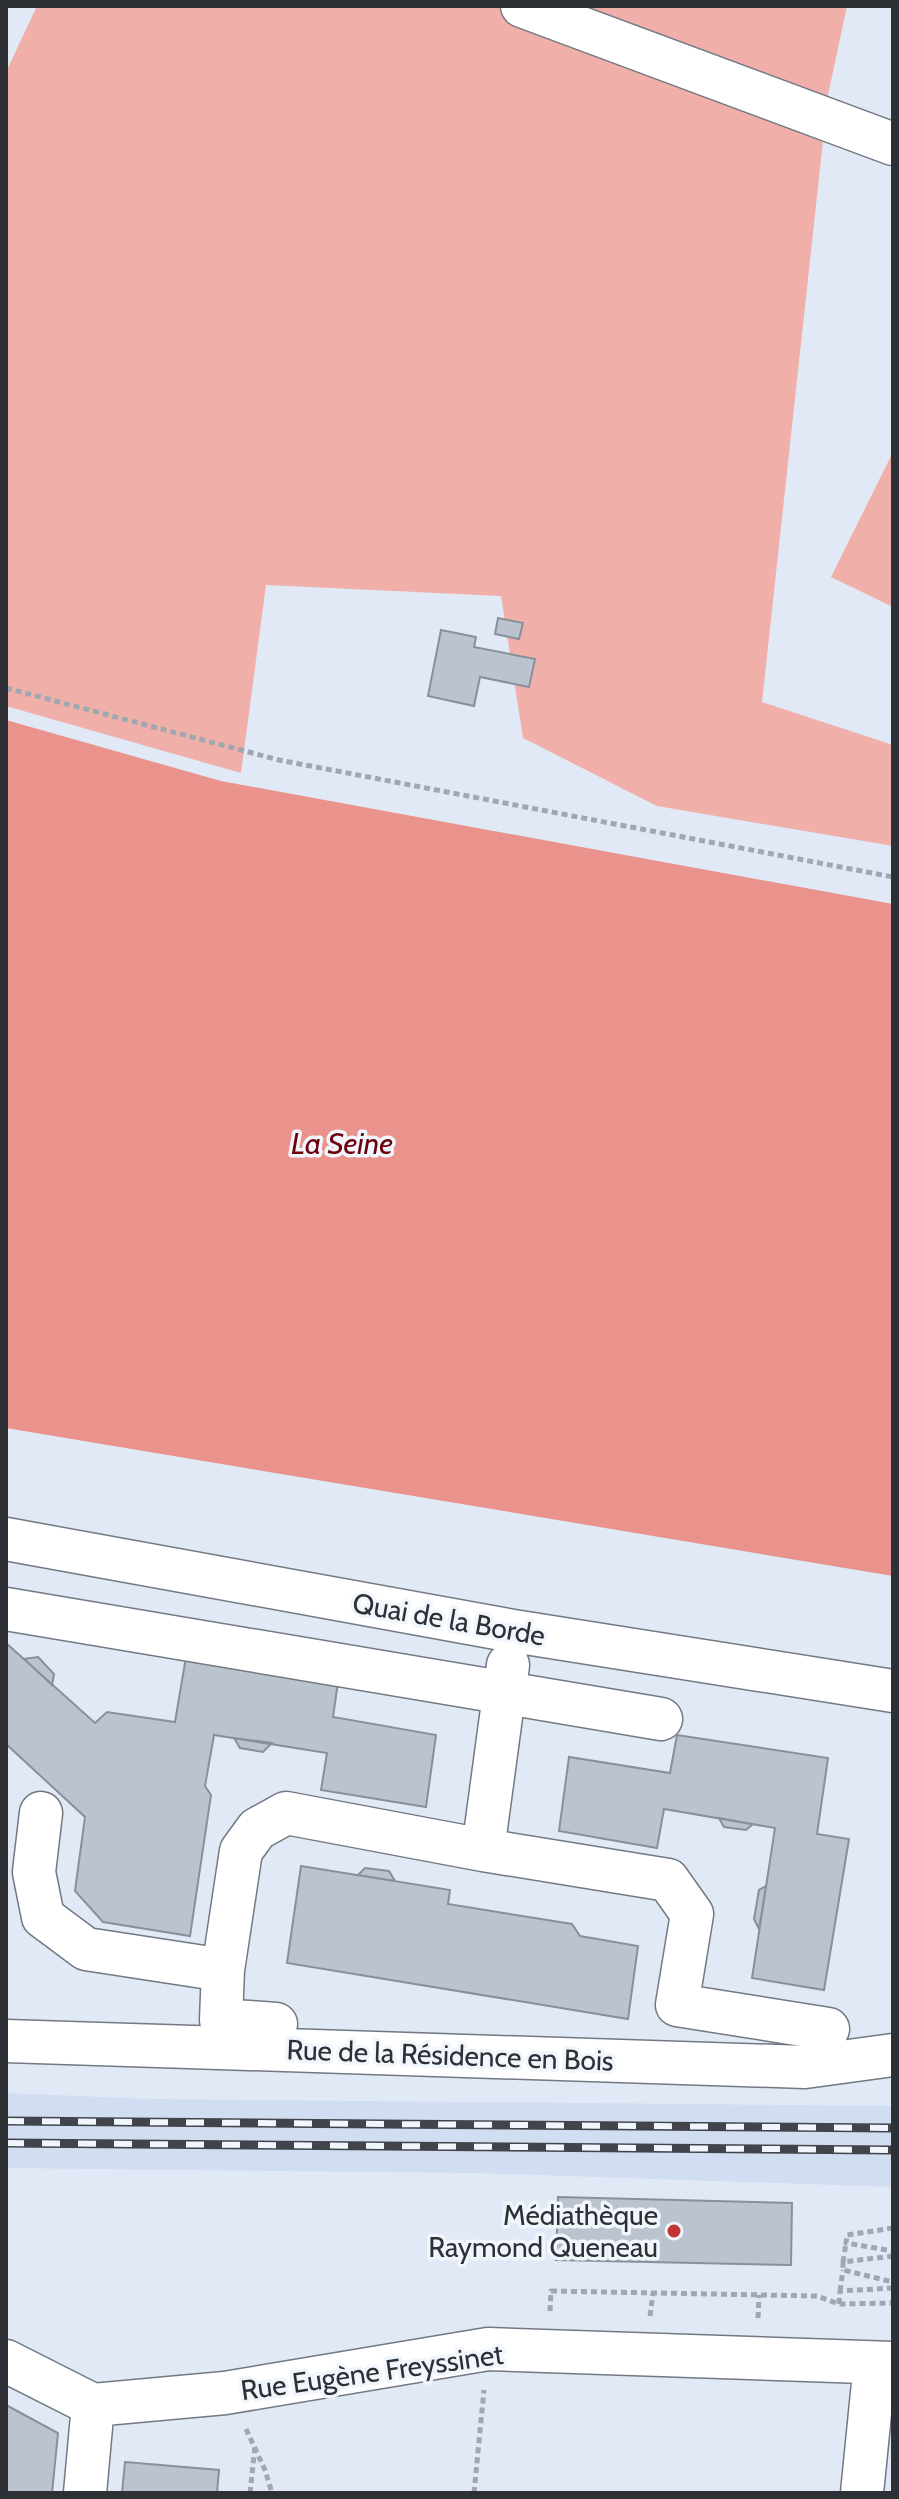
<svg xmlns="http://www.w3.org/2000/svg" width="899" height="2499" font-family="Cabin,sans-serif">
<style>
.built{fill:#d1def1}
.green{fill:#f0b0a9}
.water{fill:#e9938c}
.building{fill:#bbc3cf;stroke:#89909c;stroke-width:2}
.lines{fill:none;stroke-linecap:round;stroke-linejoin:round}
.minor-casing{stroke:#727984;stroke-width:45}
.path{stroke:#a0a7b0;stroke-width:5;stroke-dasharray:6 4;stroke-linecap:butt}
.minor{stroke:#fff;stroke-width:42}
.rail-casing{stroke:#41444a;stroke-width:9}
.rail{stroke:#f1f6fd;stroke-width:6;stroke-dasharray:18;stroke-linecap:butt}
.poi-dot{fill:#c33435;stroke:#f1f6fd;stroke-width:3}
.labels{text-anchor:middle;stroke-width:7;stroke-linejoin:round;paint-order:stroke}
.street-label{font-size:28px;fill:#2d3035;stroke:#f1f6fd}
.poi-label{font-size:28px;fill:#2d3035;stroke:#f1f6fd;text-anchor:end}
.water-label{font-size:30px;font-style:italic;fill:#6c010c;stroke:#f1f6fd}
</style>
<rect width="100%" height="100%" fill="#e0e9f5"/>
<path class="built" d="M 6,2093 L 152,2099 L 893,2106 L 893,2187 L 475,2173 L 6,2168 Z"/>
<path class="green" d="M 37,6 L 847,6 L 828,95 L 762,702 L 893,745 L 893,846 L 657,806 L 523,738 L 501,596 L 266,585 L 241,773 L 6,706 L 6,72 Z
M 893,452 L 893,607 L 831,577 Z"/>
<path class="water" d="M 6,720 L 221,781 L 893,904 L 893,1576 L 6,1428 Z"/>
<path class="building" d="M 498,618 L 523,623 L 519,639 L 495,634 Z
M 441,630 L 476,637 L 474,647 L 535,659 L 529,687 L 480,677 L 474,706 L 428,696 Z
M 6,1643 L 95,1723 L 107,1712 L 175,1722 L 187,1651 L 339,1675 L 333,1717 L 436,1735 L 426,1807 L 321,1790 L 327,1753 L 214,1735 L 205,1786 L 211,1795 L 190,1936 L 103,1922 L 75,1891 L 85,1817 L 6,1744 Z
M 38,1657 L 54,1674 L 52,1685 L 24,1659 Z
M 677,1735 L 828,1758 L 817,1834 L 849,1839 L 824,1990 L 752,1978 L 775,1828 L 664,1809 L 657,1848 L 559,1831 L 569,1757 L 670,1773 Z
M 234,1738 L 272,1743 L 263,1752 L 240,1748 Z
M 719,1818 L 753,1824 L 746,1830 L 724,1827 Z
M 301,1866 L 450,1890 L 448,1904 L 572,1924 L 580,1936 L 638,1946 L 628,2019 L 287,1963 Z
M 365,1868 L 389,1871 L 395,1881 L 358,1875 Z
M 766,1886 L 759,1929 L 754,1919 L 759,1890 Z
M 558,2197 L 792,2203 L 791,2265 L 556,2260 Z
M 6,2405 L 58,2433 L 52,2493 L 6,2493 Z
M 125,2462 L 219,2470 L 217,2493 L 122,2493 Z"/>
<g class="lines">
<g class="minor-casing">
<path id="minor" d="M 522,6 L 893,144
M 6,1539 L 513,1631 L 893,1691
M 6,1609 L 661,1719
M 41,1813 L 34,1872 L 43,1917 L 86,1949 L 223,1970 L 241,1851 L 257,1829 L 286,1813 L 483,1850 L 668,1880 L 692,1914 L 677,2005 L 828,2029
M 483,1850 L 508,1665
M 223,1970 L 221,2020 L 276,2024
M 6,2041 L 805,2067 L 893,2055
M 6,2361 L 93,2405 L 225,2393 L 488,2349 L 893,2363
M 85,2493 L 93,2405
M 862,2493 L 875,2363"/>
</g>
<path class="path" d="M 6,688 L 279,760 L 893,877
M 893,2228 L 847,2235 L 846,2243 L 893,2251
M 893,2256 L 843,2262 L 843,2270 L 893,2282
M 843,2262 L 846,2243
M 840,2291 L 843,2270
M 839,2304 L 840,2291 L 893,2288
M 550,2311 L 551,2291 L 817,2296 L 839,2304 L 893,2303
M 650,2316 L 653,2293
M 758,2318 L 759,2295
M 246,2429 L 265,2470 L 272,2493
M 250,2493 L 255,2446
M 474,2493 L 484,2390"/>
<use href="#minor" class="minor"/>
<g class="rail-casing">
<path id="rail" d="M 6,2121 L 893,2128
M 6,2143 L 893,2150"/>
</g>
<use href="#rail" class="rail"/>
</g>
<circle class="poi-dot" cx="674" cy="2231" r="8"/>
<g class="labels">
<g class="street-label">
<text transform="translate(449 1619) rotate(10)" y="10">Quai de la Borde</text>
<text transform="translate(450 2055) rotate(2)" y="10">Rue de la Résidence en Bois</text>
<text transform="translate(372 2372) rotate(-8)" y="10">Rue Eugène Freyssinet</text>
</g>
<g class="poi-label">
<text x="658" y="2225">Médiathèque<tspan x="658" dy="32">Raymond Queneau</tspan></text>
</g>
<g class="water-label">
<text x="342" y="1154">La Seine</text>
</g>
</g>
<rect width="899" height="2499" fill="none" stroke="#2d3035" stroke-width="16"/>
</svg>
